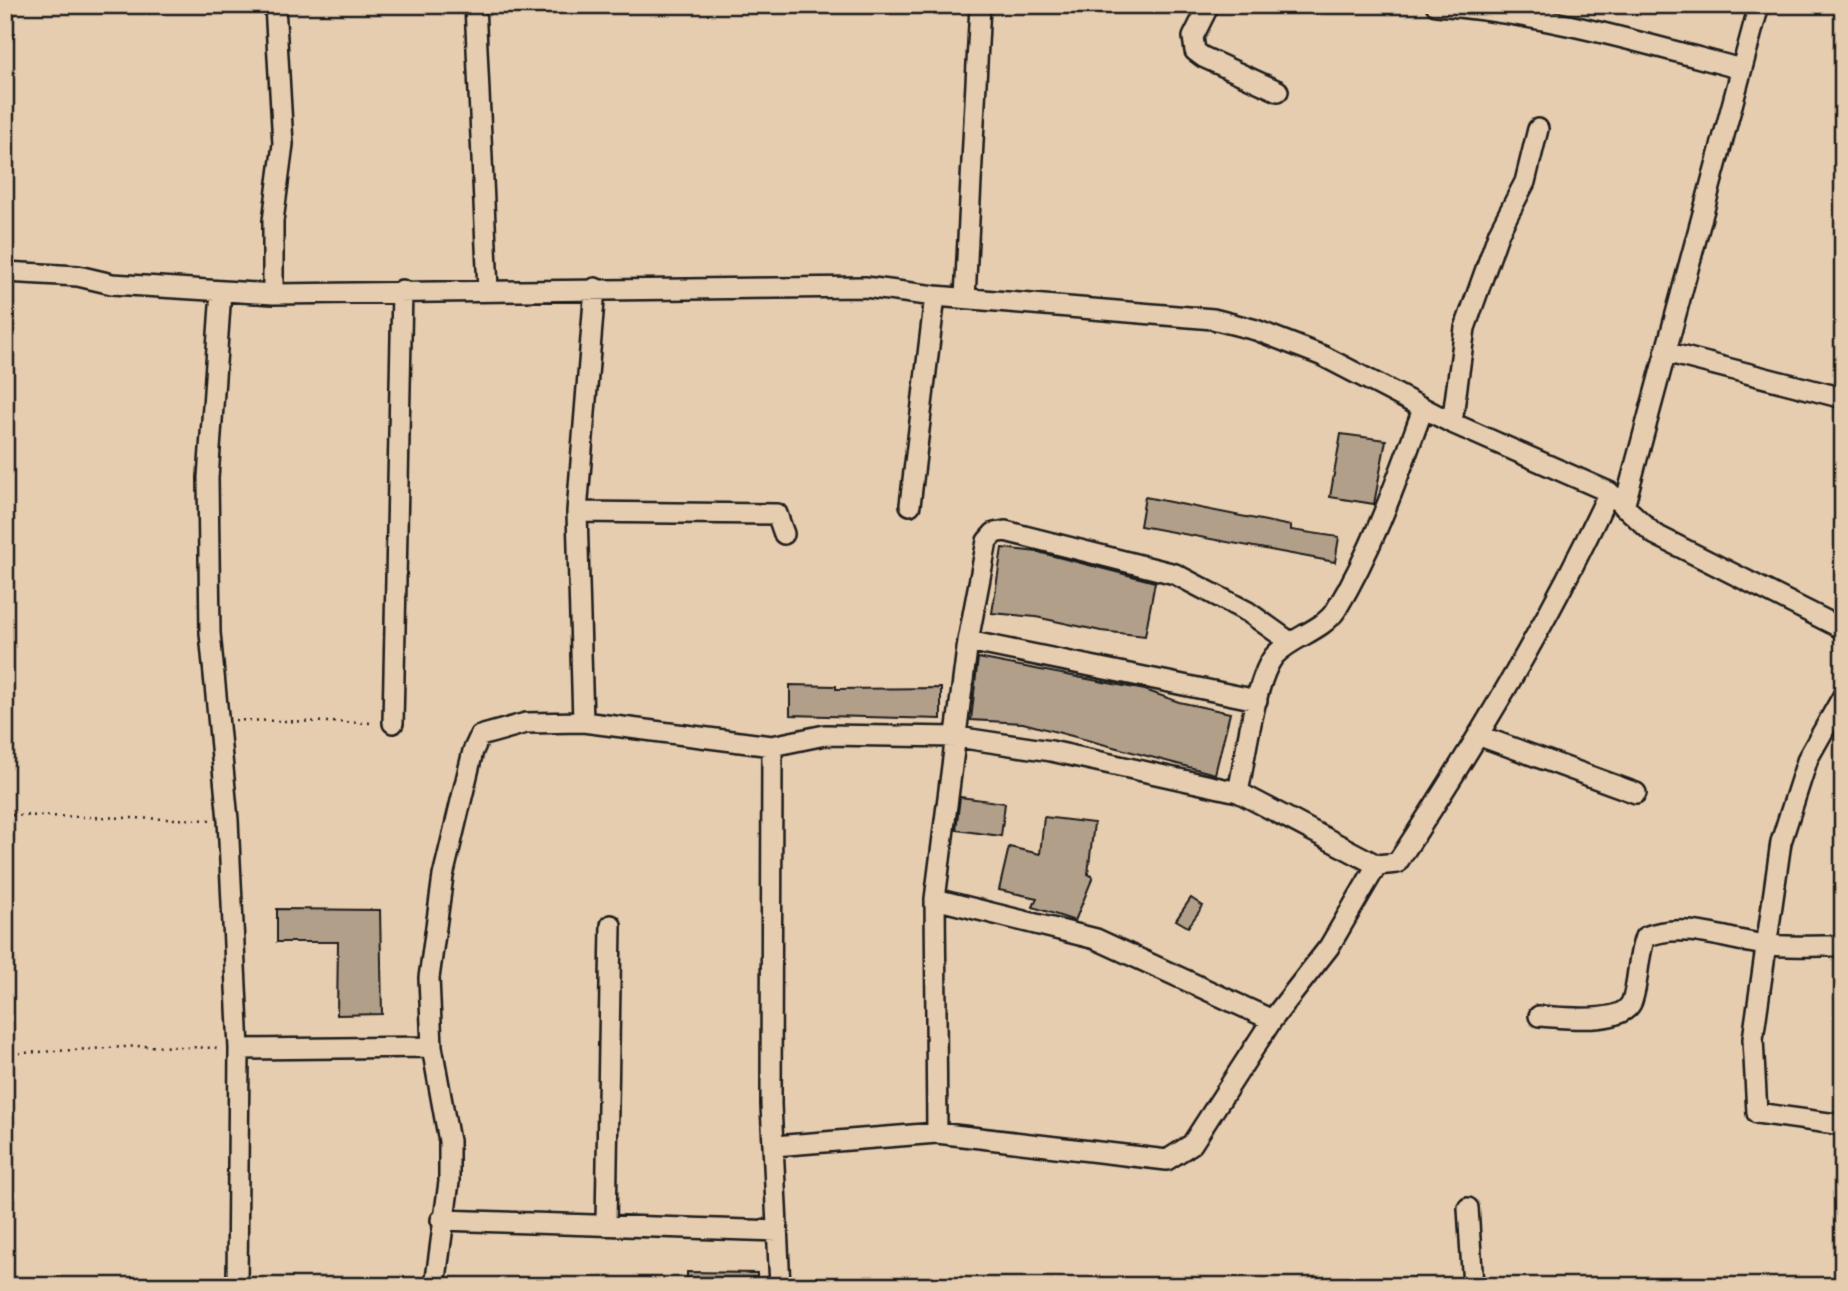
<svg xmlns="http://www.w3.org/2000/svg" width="1848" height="1291" font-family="'Indie Flower',sans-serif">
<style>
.building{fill:#b19f89;stroke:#1c1c1c;stroke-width:2}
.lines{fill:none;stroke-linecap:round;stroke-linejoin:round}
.minor-casing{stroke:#1c1c1c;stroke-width:24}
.path{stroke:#1c1c1c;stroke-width:2.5;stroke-dasharray:2 5;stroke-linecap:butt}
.minor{stroke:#e7cdaf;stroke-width:19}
</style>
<rect width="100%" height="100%" fill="#e7cdaf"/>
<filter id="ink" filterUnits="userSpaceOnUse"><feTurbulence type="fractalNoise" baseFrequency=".0143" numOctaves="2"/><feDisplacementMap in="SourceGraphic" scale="14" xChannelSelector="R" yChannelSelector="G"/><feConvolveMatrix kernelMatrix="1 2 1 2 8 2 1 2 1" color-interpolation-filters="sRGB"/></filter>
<g filter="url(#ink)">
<path class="building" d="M 1341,434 L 1386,440 L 1374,504 L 1330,497 Z
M 1145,497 L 1291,526 L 1291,530 L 1339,537 L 1335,562 L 1140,526 Z
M 1002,548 L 1038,552 L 1155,582 L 1145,636 L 1101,631 L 1036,617 L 992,613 Z
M 978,658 L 1145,690 L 1179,702 L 1230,713 L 1215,774 L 1023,723 L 971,720 Z
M 790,685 L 836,686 L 836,689 L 941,688 L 941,719 L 790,715 Z
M 960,797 L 1005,803 L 1001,836 L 956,830 Z
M 1044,817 L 1094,823 L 1088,874 L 1093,877 L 1075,921 L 1033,907 L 1037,898 L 999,890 L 1009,847 L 1040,854 Z
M 1191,898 L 1203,906 L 1188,927 L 1176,920 Z
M 277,909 L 380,910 L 382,1014 L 337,1015 L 338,942 L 277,942 Z
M 687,1272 L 757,1273 L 757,1286 L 687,1286 Z"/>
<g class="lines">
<g class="minor-casing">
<path id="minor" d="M 475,5 L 488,290
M 1209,5 L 1193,37 L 1195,51 L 1203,57 L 1278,91
M 1436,5 C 1541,13 1640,42 1741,69
M 5,272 L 78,276 L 112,284 L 273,294 L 865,287 L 935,296 L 1213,319 L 1256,330 L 1323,356 L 1452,423 L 1609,492 L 1654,534 L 1843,629
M 221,291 L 208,478 L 210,633 L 228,820 L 239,1049 L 237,1286
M 273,294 L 273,221 L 283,144 L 275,5
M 965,298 L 980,5
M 1665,352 L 1843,398
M 1452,423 L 1465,328 L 1499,232 L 1525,182 L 1538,129
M 910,505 L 935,296
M 1624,507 L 1759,5
M 577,512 L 777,514 L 784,534
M 968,641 L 1257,700
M 1843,696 L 1808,758 L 1781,842 L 1753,1039 L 1757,1113 L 1843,1125
M 583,722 L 577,512 L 595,288
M 393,723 L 402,290
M 1480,736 L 1636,793
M 772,746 L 771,1105 L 780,1286
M 1238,792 C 1245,761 1255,675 1276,654 C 1293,637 1323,630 1336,610 C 1374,547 1398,477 1423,409
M 935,899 L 1096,939 L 1272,1020
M 1539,1016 C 1560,1017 1623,1026 1632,1001 C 1639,981 1637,958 1645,937 C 1684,921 1726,940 1767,945 C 1792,947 1818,946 1843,946
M 239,1049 L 432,1047
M 937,1133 L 935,899 L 968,641 L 987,541 L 994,533 L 1005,531 L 1175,574 L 1248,612 L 1290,642
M 774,1146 L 937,1133 L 1167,1160 L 1192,1144 L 1272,1020 L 1329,947 L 1377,865
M 1468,1208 L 1473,1286
M 441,1220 L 778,1231
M 606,1223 L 611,925
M 435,1286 L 449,1182 L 449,1141 L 432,1047 L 429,978 L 443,876 L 473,751 L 480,736 L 526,723 L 583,722 L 772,746 L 825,735 L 957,737 L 1051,751 L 1238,792 L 1377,865 L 1397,863 C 1476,743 1549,622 1609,492"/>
</g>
<path class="path" d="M 235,720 L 375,723
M 5,815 L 212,820
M 5,1054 L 141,1046 L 221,1048"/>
<use href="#minor" class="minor"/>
</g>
</g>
<rect width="1848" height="1291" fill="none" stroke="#e7cdaf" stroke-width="28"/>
<rect x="14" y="14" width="1820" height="1263" fill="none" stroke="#1c1c1c" stroke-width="2.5" filter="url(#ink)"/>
</svg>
